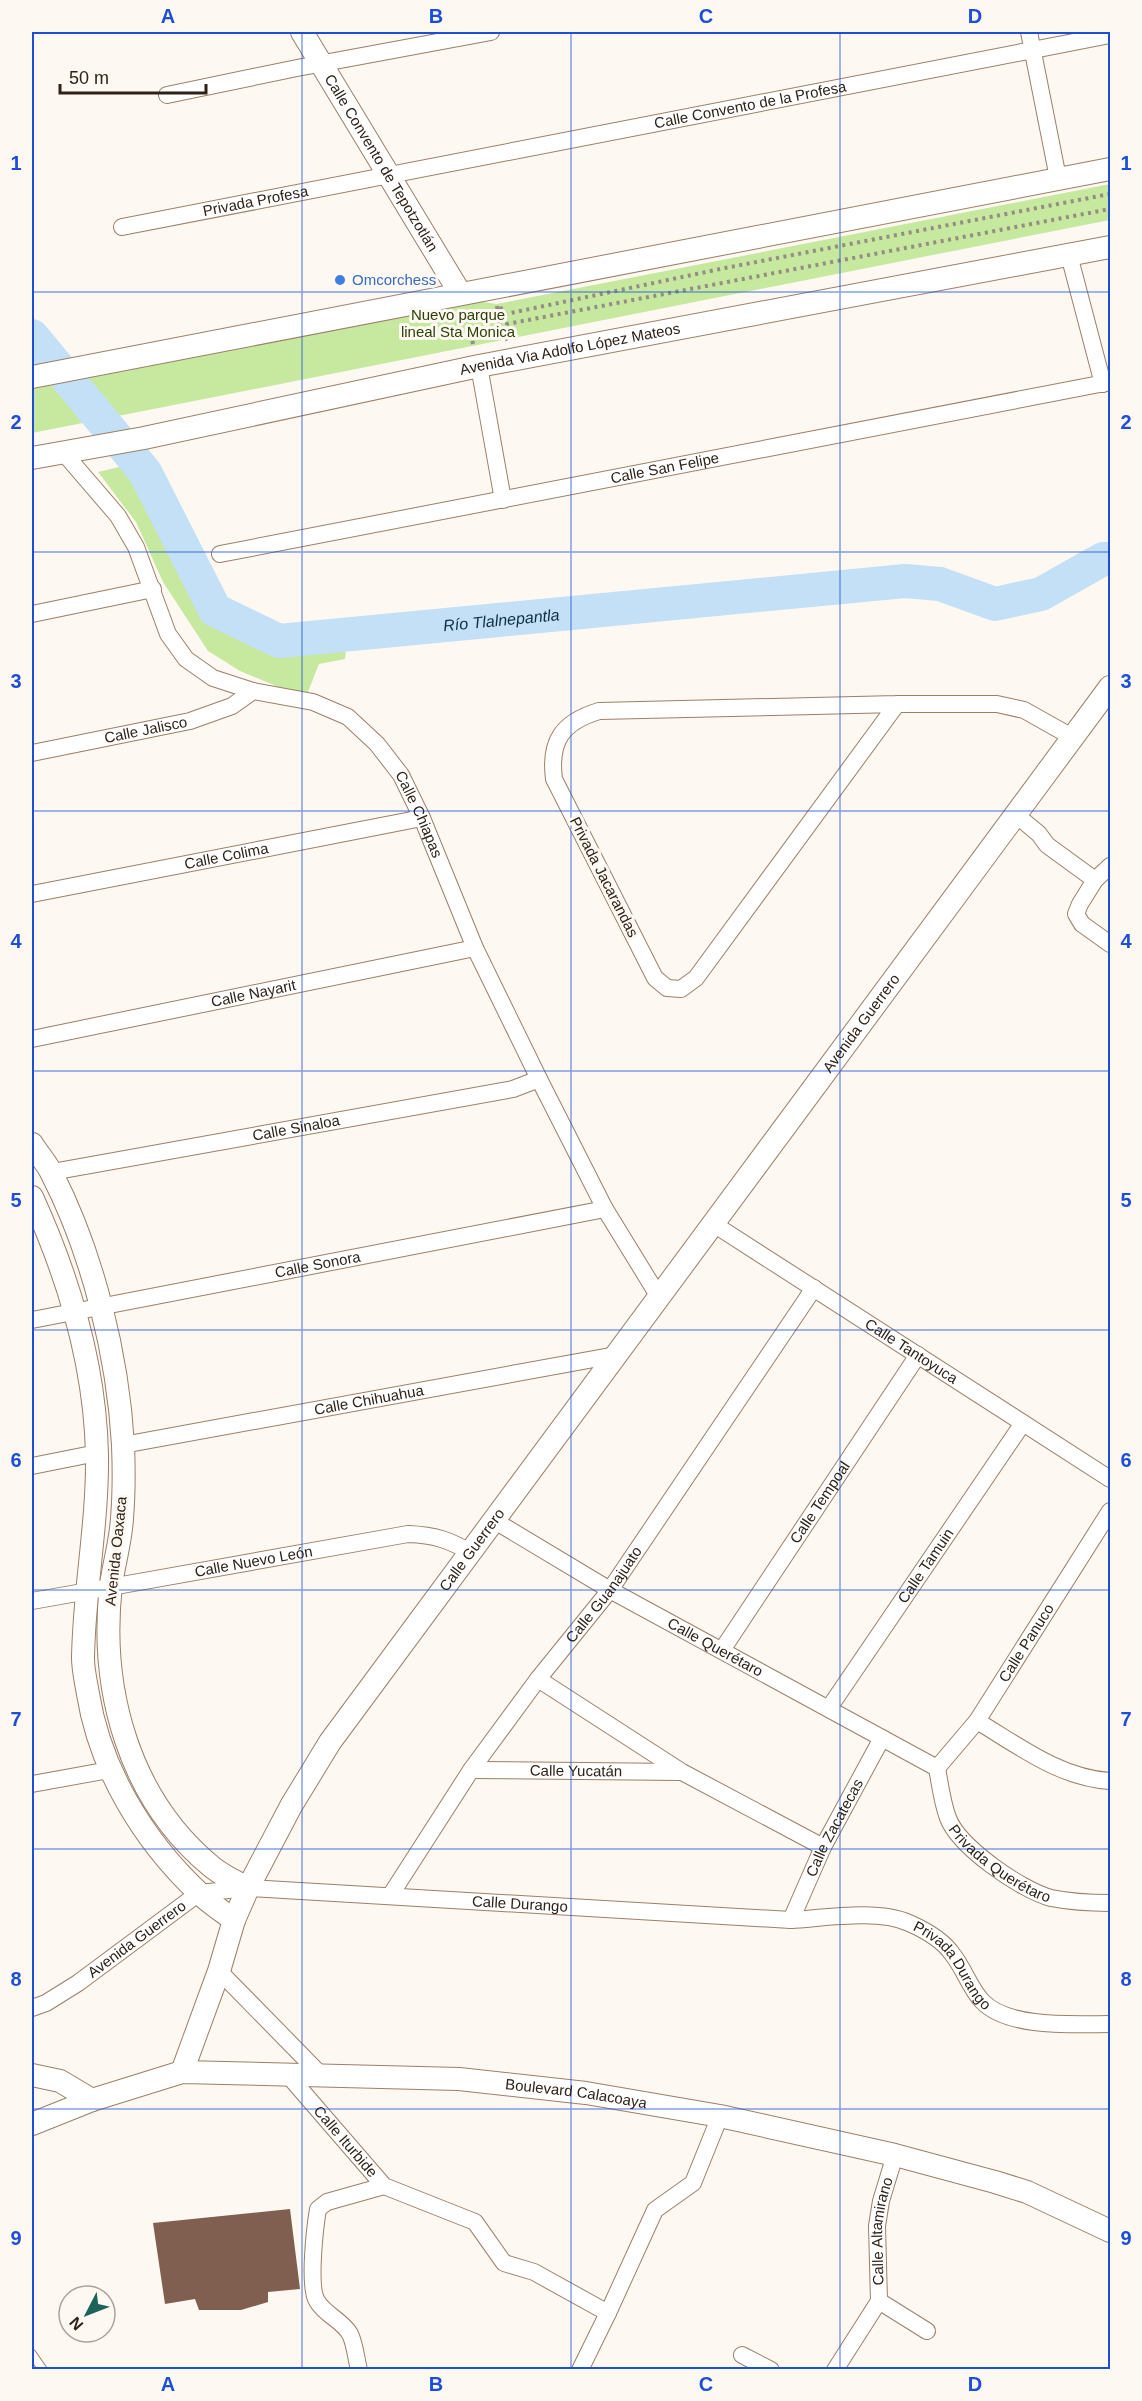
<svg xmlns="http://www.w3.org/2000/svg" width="1142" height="2401" font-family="Arial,sans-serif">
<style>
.green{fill:#c7e99f}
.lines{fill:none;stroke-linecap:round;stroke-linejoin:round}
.river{stroke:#c3e0f6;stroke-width:34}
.building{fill:#805e50}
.lane-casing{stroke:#9c7f67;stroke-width:10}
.street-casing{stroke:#9c7f67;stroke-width:18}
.secondary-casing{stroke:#9c7f67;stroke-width:24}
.path{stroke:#958c84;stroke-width:4;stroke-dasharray:3 4.5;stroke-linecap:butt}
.lane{stroke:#fff;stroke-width:8}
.street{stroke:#fff;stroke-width:16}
.secondary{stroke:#fff;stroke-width:22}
.grid{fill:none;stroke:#1d4ed8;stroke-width:1.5;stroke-opacity:0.55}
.shop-dot{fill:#3f7fe0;stroke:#fef8f2;stroke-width:2}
.labels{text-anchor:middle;stroke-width:6;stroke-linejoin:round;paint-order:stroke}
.street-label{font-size:15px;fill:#2e2218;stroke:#fef8f2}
.shop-label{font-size:15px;fill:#366cbe;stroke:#fef8f2;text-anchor:start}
.park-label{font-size:15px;fill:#2c4108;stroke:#fef8f2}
.water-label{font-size:16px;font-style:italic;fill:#0d2e45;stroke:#fef8f2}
.neatline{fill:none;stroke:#1d4ed8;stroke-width:2}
.grid-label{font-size:20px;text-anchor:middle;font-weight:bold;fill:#1d4ed8}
</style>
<rect width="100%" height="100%" fill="#fef8f2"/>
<path class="green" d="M 1110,184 L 1110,220 L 32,433 L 32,389 L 462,299 L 497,304 Z
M 123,466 L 133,475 L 212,622 L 266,648 L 346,649 L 345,659 L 319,664 L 308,692 L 288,691 L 240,671 L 208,651 L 163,582 L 136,522 L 98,472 Z"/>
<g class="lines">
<path class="river" id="s1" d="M 32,336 L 145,472 L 215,610 L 279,641 L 905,581 L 940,584 L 995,604 L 1041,594 L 1103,559 L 1110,559"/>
</g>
<path class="building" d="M 290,2209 L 300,2289 L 268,2292 L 268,2302 L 241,2310 L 199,2310 L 195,2299 L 165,2304 L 153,2223 Z"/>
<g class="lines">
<g class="lane-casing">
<path id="lane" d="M 32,2354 L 43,2370"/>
</g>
<g class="street-casing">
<g id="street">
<path d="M 1029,32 L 1058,178"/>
<path d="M 167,95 L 297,68 L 491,32"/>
<path id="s2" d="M 122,227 L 1110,35"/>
<path d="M 1069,255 L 1103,384"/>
<path d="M 479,366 L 503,500"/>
<path id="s3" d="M 63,452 L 118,516 L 136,547 L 168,634 L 186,659 L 213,678 L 253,691 L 313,702 L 348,717 L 377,744 L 401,775 L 422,818 L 475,948 L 539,1079 L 605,1209 L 659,1297"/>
<path id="s4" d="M 220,554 L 1110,382"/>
<path d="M 32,614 L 153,589"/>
<path d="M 897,704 L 696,978 L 681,989 L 667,988 L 655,978 L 554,779 C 549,740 563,722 599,711 L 897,704 L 997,704 L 1024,710 L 1072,737"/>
<path id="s5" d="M 32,753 L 190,721 L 232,706 L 253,691"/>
<path d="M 1015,814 L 1039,834 L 1047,845 L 1095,880 L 1080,904 L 1076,914 L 1082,924 L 1110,944"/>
<path d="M 1095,880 L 1110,866"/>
<path id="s6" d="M 32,894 L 422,818"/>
<path id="s7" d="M 32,1039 L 475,948"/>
<path id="s8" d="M 52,1172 L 513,1089 L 539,1079"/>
<path id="s9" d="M 712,1223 L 1110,1479"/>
<path id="s10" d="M 32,1320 L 605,1209"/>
<path id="s11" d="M 123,1445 L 616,1355"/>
<path d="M 32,1466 L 97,1453"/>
<path id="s12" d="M 495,1521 L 610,1590 L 937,1768"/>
<path id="s13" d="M 32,1601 L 408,1534 C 435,1535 449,1540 472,1553"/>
<path id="s14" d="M 722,1650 L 918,1355"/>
<path d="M 538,1679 L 682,1772 L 823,1847"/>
<path id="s15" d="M 829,1708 L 1023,1423"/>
<path d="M 977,1721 C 1019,1746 1060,1778 1110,1781"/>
<path id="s16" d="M 937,1768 L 977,1721 L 1110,1511"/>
<path id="s17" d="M 937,1768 C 940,1784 942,1802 948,1818 C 959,1847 1021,1890 1051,1898 C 1071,1902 1091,1903 1110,1903"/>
<path id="s18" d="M 471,1770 L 681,1772"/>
<path d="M 32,1784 L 109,1770"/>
<path id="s19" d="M 390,1896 L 471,1770 L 538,1679 L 610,1590 L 814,1288"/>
<path id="s20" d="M 791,1920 L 823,1847 L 882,1738"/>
<path d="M 219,1971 L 321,2075"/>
<path id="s21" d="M 32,2008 L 46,2003 L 78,1983 L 199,1893 L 248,1888 L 791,1920 C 825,1918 878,1909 909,1923 C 925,1930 943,1940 953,1955 C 964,1969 970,1988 982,2001 C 1008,2029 1076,2024 1110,2024"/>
<path id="s22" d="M 288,2075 L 384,2186 L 475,2222 L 504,2263 L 534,2272 L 608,2313"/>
<path d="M 879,2301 L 927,2331"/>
<path d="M 742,2355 L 771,2370"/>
<path d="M 359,2370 C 356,2358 355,2344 350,2334 C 342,2320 325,2315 317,2301 C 308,2287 315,2227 318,2209 L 327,2202 L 384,2186"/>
<path d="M 580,2370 L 608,2313 L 655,2210 L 693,2183 L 720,2116"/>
<path id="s23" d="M 835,2370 L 879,2301 L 877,2226 L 881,2201 L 895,2155"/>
</g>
</g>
<g class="secondary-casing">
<g id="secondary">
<path id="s24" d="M 302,32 L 460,293"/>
<path d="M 32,377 L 1110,169"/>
<path id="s25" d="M 32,458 L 144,438 L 479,366 L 1110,247"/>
<path d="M 32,1144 C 38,1154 47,1163 52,1174 C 93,1254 118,1356 123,1445 C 124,1469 124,1494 122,1518 C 121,1540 114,1563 111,1585 C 99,1690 129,1799 212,1867 C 223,1876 236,1882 248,1888"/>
<path d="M 32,1197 C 69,1278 95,1365 97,1454 C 98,1523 84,1590 83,1658 C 83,1670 86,1682 88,1694 C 100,1769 143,1840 198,1892 C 209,1903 222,1911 234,1920"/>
<path id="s26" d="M 182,2072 L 219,1971 L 234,1920 L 248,1888 L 291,1806 L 330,1742 L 1110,687"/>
<path d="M 32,2075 L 60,2081 L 92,2100"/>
<path id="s27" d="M 32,2124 L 92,2100 L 182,2072 L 459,2079 L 586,2093 L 720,2116 L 895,2155 L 995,2182 L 1027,2192 L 1110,2231"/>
</g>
</g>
<path class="path" d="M 497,306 L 502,340 L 506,339 L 507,324 L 1110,209
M 500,307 L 506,314 L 725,268 L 1110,194
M 465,312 L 474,348"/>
<use href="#lane" class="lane"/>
<use href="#street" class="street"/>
<use href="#secondary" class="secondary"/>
</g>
<path class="grid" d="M 302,32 L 302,2370M 571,32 L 571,2370M 840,32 L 840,2370M 32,292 L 1110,292M 32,552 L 1110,552M 32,811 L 1110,811M 32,1071 L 1110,1071M 32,1330 L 1110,1330M 32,1590 L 1110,1590M 32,1849 L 1110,1849M 32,2109 L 1110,2109"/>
<circle class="shop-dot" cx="340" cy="280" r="6"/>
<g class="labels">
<g class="street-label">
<text dy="5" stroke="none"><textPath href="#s2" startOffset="640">Calle Convento de la Profesa</textPath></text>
<text dy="5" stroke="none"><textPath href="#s24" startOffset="153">Calle Convento de Tepotzotlán</textPath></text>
<text dy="5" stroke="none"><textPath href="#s2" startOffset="136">Privada Profesa</textPath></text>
<text dy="5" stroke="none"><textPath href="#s25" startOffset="549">Avenida Via Adolfo López Mateos</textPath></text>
<text dy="5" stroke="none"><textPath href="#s4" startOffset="453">Calle San Felipe</textPath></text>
<text dy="5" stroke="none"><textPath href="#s5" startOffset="116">Calle Jalisco</textPath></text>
<text dy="5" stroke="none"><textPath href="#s3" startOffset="540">Calle Chiapas</textPath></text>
<text dy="5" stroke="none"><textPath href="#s6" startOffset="198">Calle Colima</textPath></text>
<text transform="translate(604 877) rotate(63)" y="5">Privada Jacarandas</text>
<text dy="5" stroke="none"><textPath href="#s7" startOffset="226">Calle Nayarit</textPath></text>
<text dy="5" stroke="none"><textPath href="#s26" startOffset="1257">Avenida Guerrero</textPath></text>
<text dy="5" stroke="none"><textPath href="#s8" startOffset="248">Calle Sinaloa</textPath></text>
<text dy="5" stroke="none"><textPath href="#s10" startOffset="291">Calle Sonora</textPath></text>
<text dy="5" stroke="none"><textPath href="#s9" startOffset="237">Calle Tantoyuca</textPath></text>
<text dy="5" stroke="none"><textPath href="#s11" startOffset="250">Calle Chihuahua</textPath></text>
<text dy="5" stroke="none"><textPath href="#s14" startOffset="177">Calle Tempoal</textPath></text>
<text transform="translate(116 1551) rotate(-84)" y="5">Avenida Oaxaca</text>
<text dy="5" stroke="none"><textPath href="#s26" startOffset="602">Calle Guerrero</textPath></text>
<text dy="5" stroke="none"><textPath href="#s13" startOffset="225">Calle Nuevo León</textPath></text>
<text dy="5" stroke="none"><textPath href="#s15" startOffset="172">Calle Tamuin</textPath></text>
<text dy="5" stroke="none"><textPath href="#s19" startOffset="370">Calle Guanajuato</textPath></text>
<text dy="5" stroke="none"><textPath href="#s16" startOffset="154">Calle Panuco</textPath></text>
<text dy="5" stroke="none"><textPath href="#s12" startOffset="254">Calle Querétaro</textPath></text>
<text dy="5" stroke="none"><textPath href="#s18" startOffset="105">Calle Yucatán</textPath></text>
<text dy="5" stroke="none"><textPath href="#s20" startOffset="102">Calle Zacatecas</textPath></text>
<text dy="5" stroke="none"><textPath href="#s17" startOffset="122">Privada Querétaro</textPath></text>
<text dy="5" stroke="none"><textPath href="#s21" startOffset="525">Calle Durango</textPath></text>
<text dy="5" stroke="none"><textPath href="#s21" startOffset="126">Avenida Guerrero</textPath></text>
<text dy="5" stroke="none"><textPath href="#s21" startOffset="978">Privada Durango</textPath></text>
<text dy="5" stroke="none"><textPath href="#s27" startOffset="554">Boulevard Calacoaya</textPath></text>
<text dy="5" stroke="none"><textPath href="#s22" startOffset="88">Calle Iturbide</textPath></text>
<text dy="5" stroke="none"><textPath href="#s23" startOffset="152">Calle Altamirano</textPath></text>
</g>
<g class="shop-label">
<text x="352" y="285">Omcorchess</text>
</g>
<g class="park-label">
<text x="458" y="320">Nuevo parque<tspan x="458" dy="17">lineal Sta Monica</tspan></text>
</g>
<g class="water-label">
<text dy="6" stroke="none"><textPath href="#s1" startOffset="626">Río Tlalnepantla</textPath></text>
</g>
</g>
<rect width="1142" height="2401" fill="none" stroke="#fef8f2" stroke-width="66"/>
<g transform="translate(87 2314) rotate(228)"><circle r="28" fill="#fef8f2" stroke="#aba29b" stroke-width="1.5"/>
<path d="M0-4.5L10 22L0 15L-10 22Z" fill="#1c645a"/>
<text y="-9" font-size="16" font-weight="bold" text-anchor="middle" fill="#2e2218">N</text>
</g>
<path d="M60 84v9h146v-9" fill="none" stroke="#2e2218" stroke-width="3"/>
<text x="69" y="84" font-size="18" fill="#2e2218" stroke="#fef8f2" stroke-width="4.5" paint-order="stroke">50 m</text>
<rect x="33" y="33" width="1076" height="2335" class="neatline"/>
<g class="grid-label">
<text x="168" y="23">A</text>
<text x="436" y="23">B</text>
<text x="706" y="23">C</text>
<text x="975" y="23">D</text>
<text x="16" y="170">1</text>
<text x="1126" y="170">1</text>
<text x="16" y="429">2</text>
<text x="1126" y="429">2</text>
<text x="16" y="688">3</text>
<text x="1126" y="688">3</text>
<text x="16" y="948">4</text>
<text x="1126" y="948">4</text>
<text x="16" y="1207">5</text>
<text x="1126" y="1207">5</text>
<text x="16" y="1467">6</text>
<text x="1126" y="1467">6</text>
<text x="16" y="1726">7</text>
<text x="1126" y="1726">7</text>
<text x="16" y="1986">8</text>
<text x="1126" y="1986">8</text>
<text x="16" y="2245">9</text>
<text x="1126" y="2245">9</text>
<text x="168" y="2391">A</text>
<text x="436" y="2391">B</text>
<text x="706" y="2391">C</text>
<text x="975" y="2391">D</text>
</g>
</svg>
